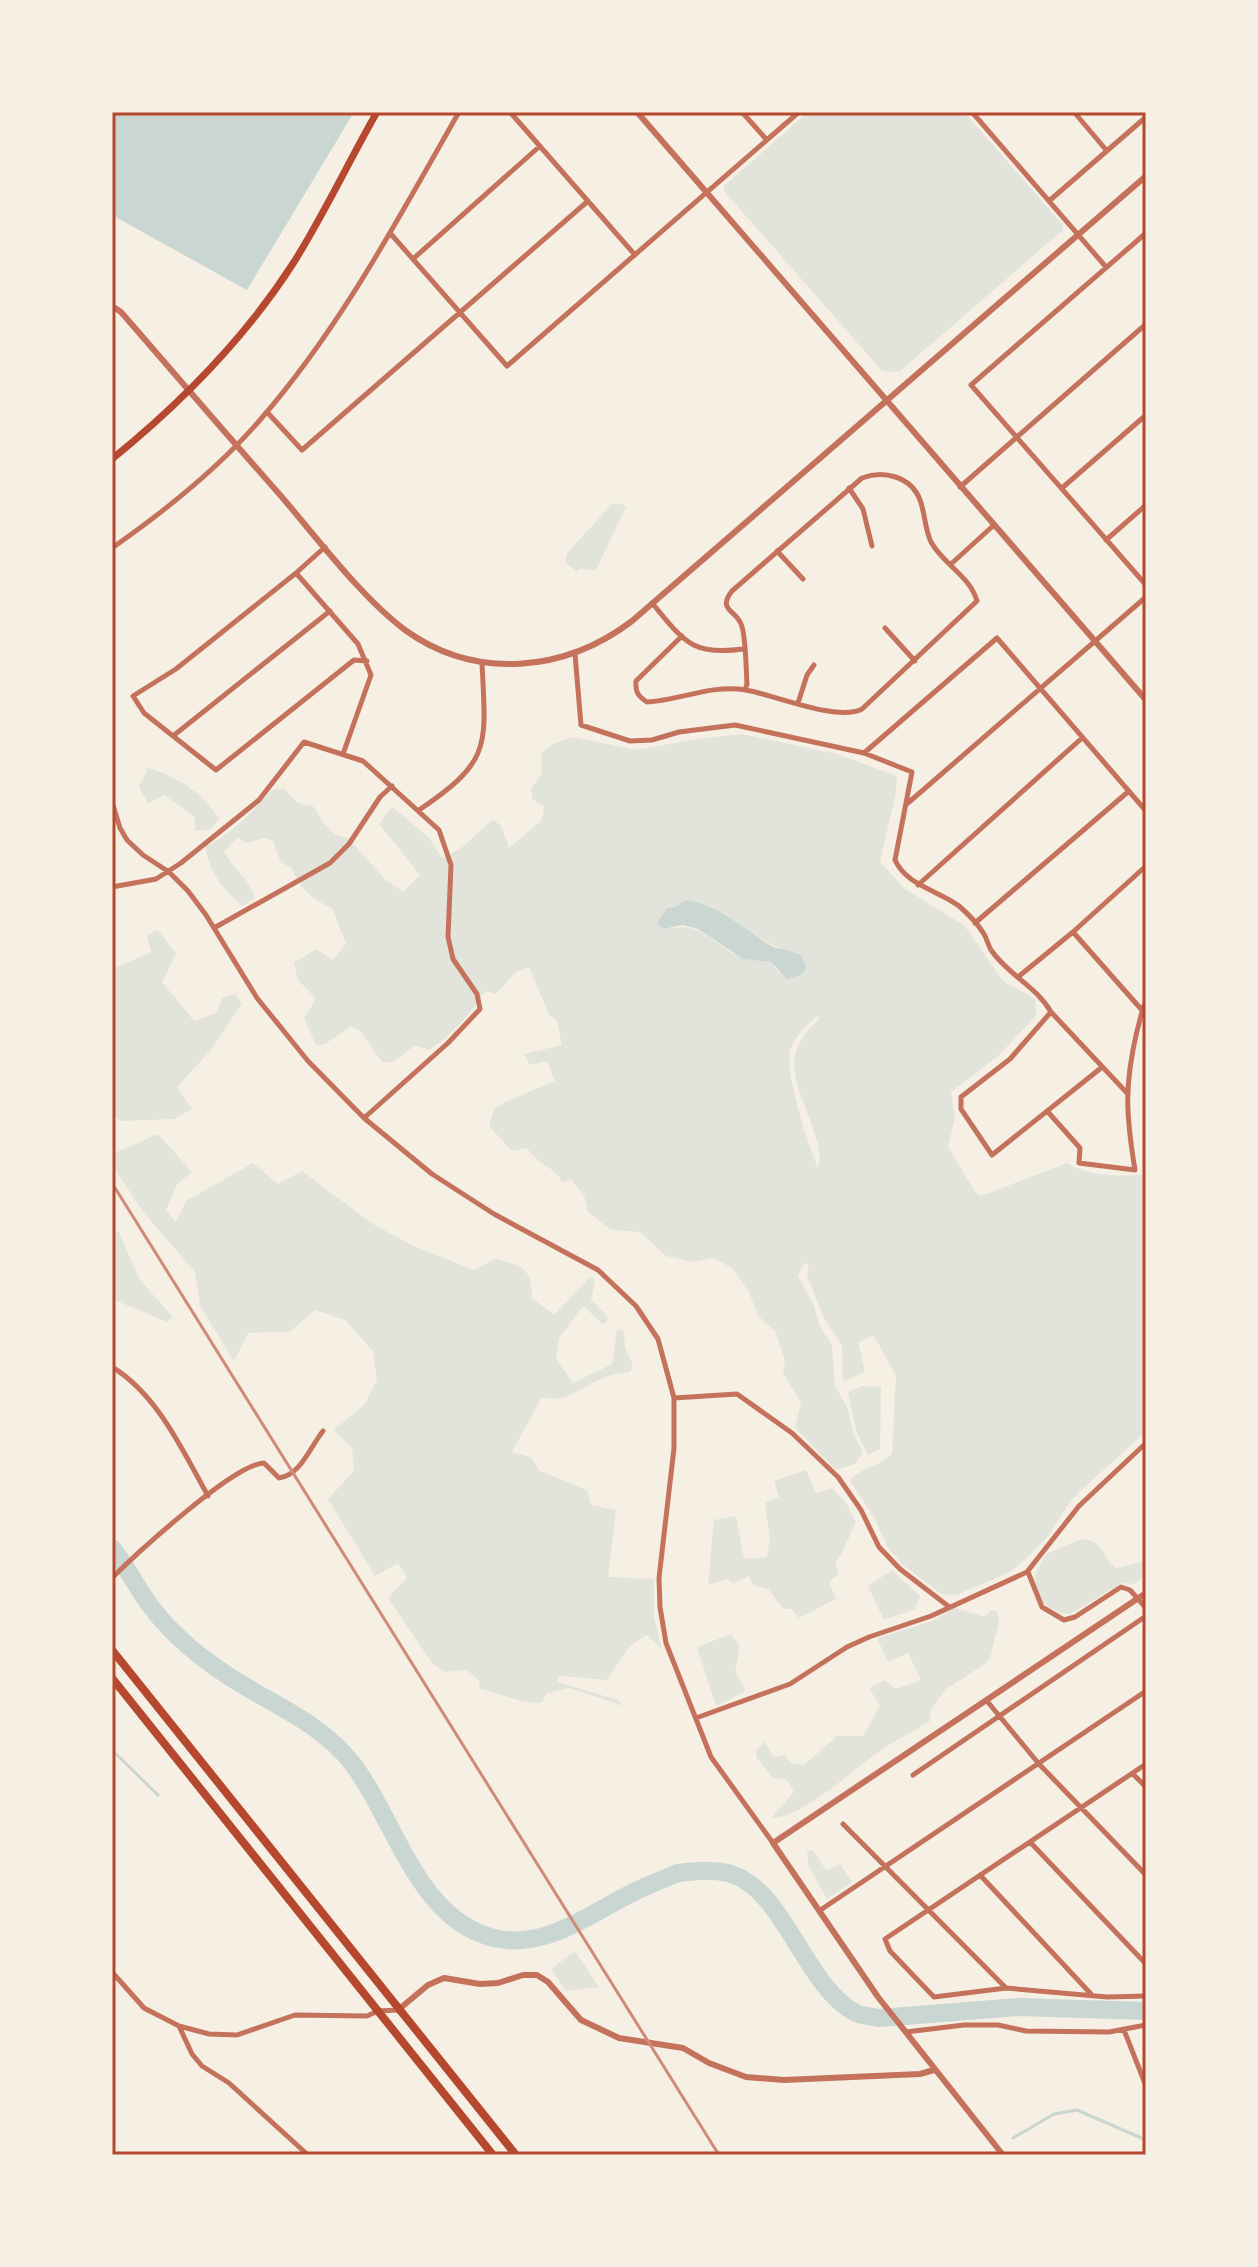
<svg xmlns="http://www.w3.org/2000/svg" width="1258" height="2267" font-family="'Zilla Slab',serif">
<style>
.green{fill:#e2e4dc;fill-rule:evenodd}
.water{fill:#c9d6d2}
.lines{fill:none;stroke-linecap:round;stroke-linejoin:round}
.stream{stroke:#c9d6d2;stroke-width:3}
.river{stroke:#c9d6d2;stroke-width:18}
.minor{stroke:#c5725c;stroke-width:5}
.tertiary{stroke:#c5725c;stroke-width:6}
.secondary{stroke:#b5482f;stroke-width:7}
.trunk{stroke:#b5482f;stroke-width:8}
.rail{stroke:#cf8b77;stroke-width:3}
.neatline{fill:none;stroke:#b5482f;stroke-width:3}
</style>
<rect width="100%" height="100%" fill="#f6efe4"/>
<path class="green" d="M 808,112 L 964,112 L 1063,225 L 1063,230 L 899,372 L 882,371 L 724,191 L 724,186 Z
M 613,503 L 622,504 L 626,507 L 596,570 L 579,569 L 577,572 L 565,562 L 567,553 Z
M 742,734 L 837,754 L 897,776 L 896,792 L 880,862 L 905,889 L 964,925 L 1003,981 L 1035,999 L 1036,1016 L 998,1056 L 951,1092 L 955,1119 L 948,1147 L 976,1193 L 981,1196 L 1067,1163 C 1086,1176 1123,1177 1146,1174 L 1146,1432 L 1082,1489 L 1069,1503 L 1049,1535 L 1028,1557 L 1010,1572 L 956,1595 L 941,1594 L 903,1565 L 888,1548 L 875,1519 L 850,1481 C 860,1467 880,1467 892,1453 L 896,1376 L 874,1336 L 858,1342 L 865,1372 L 843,1382 L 842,1345 L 826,1322 L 807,1276 L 809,1263 L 803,1264 L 798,1276 L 813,1303 L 820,1326 L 832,1345 L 835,1386 L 847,1407 L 854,1435 L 863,1453 L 855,1464 L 836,1470 L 795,1428 L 801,1403 L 783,1373 L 785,1361 L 776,1332 L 758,1316 L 749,1292 L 732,1268 L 713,1258 L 694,1262 L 666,1256 L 640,1232 L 611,1230 L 588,1212 L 584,1195 L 571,1179 L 563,1183 C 552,1164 540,1167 527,1148 L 512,1151 L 489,1126 L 494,1109 L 505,1102 L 555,1081 L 547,1061 L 530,1065 L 524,1054 L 562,1045 L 557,1021 L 549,1015 L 529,967 L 515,973 L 496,994 L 486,991 C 470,1014 453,1034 429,1050 L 415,1045 L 393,1062 L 382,1062 L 361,1032 L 351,1026 L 325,1044 L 316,1045 L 304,1018 L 316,999 L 298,980 L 294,963 L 316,949 L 333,960 L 346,944 L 332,908 C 311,899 300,888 291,867 L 281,863 L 273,841 L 264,838 L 246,843 L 238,837 L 224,851 C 234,871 249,877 255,898 L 242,906 C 225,891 207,871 206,846 C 228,837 256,809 271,790 L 283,788 L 298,803 L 313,806 L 325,825 L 335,834 L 348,838 L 385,879 L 403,892 L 420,875 L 379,824 L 392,806 L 429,838 L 442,858 L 460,849 L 493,819 L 501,826 L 509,848 L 542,820 L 544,806 L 533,800 L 531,789 L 542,773 L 541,753 L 553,744 L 573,737 L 636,750 L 696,739 ZM 686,900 C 729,907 755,946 798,953 L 778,972 L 771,962 C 761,959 749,961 740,957 C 716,946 699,920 671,929 L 667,908 L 675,907 ZM 817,1016 L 819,1019 C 776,1060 799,1083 814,1132 C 819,1146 821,1154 818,1168 C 809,1147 784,1071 790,1051 C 794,1036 806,1026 817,1016 Z
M 148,768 C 175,775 205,794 219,819 L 210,830 L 195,831 L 195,817 L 164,795 L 148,803 L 139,787 Z
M 158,930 L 176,954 L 162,982 L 194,1021 L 216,1013 L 222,998 L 235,994 L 242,1003 L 211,1050 L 177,1087 L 192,1109 L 174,1119 L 121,1121 L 112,1115 L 112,962 L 115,968 L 151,952 L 147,935 Z
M 158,1134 L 192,1172 L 177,1184 L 166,1210 L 176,1222 L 186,1201 L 253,1163 L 278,1184 L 302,1171 L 373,1224 L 411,1245 L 474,1270 L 495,1259 C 522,1266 532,1267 532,1298 L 554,1315 L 591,1276 L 595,1281 L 591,1300 L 609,1318 L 604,1325 L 583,1306 L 559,1338 L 556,1359 L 573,1383 L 612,1364 L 617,1329 L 624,1331 L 625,1348 L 633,1365 L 630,1372 C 621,1373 612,1374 603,1378 C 583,1386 565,1405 542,1397 L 512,1452 L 531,1457 L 540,1471 L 587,1490 L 591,1505 L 616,1510 L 608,1577 L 654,1579 L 654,1617 L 662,1649 L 647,1635 L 630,1646 L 607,1680 L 559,1676 L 557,1682 L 618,1700 L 624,1706 L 569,1688 L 547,1693 L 541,1703 C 520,1704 501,1693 480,1689 L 479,1681 L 467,1670 L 445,1672 L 432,1663 L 388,1598 L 407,1578 L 398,1563 L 375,1576 L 328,1499 L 354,1471 L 352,1448 L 334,1430 L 365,1404 L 377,1379 L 373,1351 L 345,1320 L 316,1310 L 289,1332 L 248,1333 L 234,1361 L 200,1306 L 195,1272 L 144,1213 L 112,1165 L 112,1154 Z
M 119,1232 L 140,1280 L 173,1317 L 167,1322 L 112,1299 L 112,1234 Z
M 862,1386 L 881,1387 L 880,1449 L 868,1455 L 856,1430 L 848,1392 Z
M 806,1470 L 816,1493 L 832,1488 L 846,1503 L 856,1522 L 842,1553 L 835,1562 L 839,1574 L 829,1582 L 836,1599 L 799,1618 L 792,1609 L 783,1609 L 769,1590 L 753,1585 L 749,1576 L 733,1584 L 727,1579 L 708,1585 L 714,1520 L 736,1516 L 744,1559 L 767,1557 L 770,1539 L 765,1502 L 779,1497 L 774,1481 Z
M 1082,1539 C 1107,1542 1099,1555 1116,1568 L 1146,1561 L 1146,1575 L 1134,1584 L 1122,1583 L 1070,1614 C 1052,1614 1032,1598 1035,1577 C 1036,1569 1043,1561 1046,1554 Z
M 892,1570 L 920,1596 L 915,1609 L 884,1620 L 868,1586 Z
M 954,1608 L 985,1617 L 991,1610 L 997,1611 L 999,1621 L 990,1658 L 985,1664 L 946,1689 L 932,1708 L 929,1722 C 913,1731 896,1740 881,1750 C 859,1765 796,1823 772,1817 L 794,1792 L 786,1779 L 773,1778 L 756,1757 L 756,1749 L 765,1742 L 774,1757 L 784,1755 L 792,1763 L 804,1765 L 837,1736 L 863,1736 L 880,1706 L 869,1688 L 885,1680 L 896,1689 L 921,1680 L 908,1653 L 888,1662 L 877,1638 L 932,1621 Z
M 731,1634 L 740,1646 L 735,1672 L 745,1688 L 743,1693 L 716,1706 L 697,1647 Z
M 813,1850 L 826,1870 L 840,1864 L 852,1882 L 827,1899 L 809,1867 L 807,1852 Z
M 575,1951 L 599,1987 L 566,1991 L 551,1969 Z"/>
<path class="water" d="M 112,112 L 354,112 L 247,290 L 112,215 Z
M 686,900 C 719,905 741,927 768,944 C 777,950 789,949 798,954 C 804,957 805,964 806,970 L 800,975 L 787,979 L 771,962 L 743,959 L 698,929 L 683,925 L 662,929 L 657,923 L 667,908 L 675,907 Z"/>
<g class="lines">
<path class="stream" d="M 112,1750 L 158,1795
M 1013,2138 L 1054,2114 L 1077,2110 L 1146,2140"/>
<path class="river" d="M 112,1548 C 127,1566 137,1589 152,1608 C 168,1629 192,1651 214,1666 C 259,1700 316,1717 352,1763 C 396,1820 418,1924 499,1939 C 549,1948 592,1912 634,1892 C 648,1885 664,1879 678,1873 C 695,1871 711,1869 728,1873 C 784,1887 804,1986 856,2013 C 863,2016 872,2017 880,2018 L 1018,2007 L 1146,2011"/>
<path class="minor" d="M 510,112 L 635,255
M 742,112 L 767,140
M 972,112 L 1106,267
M 1074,112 L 1107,151
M 1049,201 L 1146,117
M 390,233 L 507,366 L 799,112
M 1146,233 L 971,385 L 1146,585
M 413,259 L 540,146
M 267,412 L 302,450 L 588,201
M 960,487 L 1146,324
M 849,488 L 863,509 L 872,546
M 1062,488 L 1146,415
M 1106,540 L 1146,505
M 325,547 L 296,573 L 358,644 L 371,675 L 343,754
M 112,548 C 165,511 218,469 260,420 C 341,327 398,219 459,112
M 777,551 L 803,579
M 951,564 L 994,525
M 296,573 L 176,669 L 133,696 L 144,713 L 216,770 L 354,660 L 367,661
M 652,603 C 684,641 691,656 743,649
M 885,628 L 915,661
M 682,636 L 636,681 C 635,692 638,696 647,702 C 681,700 712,684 746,690 C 775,695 837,722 862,709 L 977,601 C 970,576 943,564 931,542 C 925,530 925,513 920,500 C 911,476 883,470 862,478 L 732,591 C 717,610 736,610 741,624 C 746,634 746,671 747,684 L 745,690
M 575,654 L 581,725 L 630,741 L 652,740 L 679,732 L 735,725 L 864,753 L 912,772 L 895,860 C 907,886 938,890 959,906 C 967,913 978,924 984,934 C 987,939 988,945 991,950 C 1008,975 1036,986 1051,1012 L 1127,1093
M 798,703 L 807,675 L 814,665
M 173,736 L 330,611
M 864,753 L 997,638 L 1146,811
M 112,802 L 120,828 L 127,840 L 143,855 L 169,872 L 188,891 L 206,915 L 257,998 L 308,1061 L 364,1118 L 432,1174 L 494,1214 L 598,1270 L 636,1306 L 658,1339 L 674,1398 L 674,1448 L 659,1578 L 660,1607 L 666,1643 L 711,1757 L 773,1843
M 908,803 L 1146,597
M 419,810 C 492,761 486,746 482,663
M 918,885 L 1082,738
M 112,887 L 156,879 L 181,863 L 259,800 L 304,742 L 363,761 L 439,830 L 451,865 L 448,937 L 453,959 L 477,994 L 480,1009 L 448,1043 L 364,1118
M 975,923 L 1129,791
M 214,928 L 330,863 L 349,844 L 380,797 L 392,786
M 1073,932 L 1141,1009
M 1018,977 L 1073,932 L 1146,866
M 1051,1012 L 1010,1059 L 961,1097 L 961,1109 L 992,1155 L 1101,1068
M 1048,1112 L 1080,1148 L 1079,1163 L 1135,1170 C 1126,1115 1124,1086 1137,1031 C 1140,1021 1141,1011 1146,1001
M 112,1367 C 157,1394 183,1451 208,1496
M 674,1398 L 737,1394 L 792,1433 L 838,1477 L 861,1510 L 879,1547 L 900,1569 L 948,1606
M 1028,1572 L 1042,1607 L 1064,1620 L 1075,1617 L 1121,1587 L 1130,1590 L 1146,1608
M 112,1578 C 136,1554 234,1464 264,1463 L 279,1478 C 301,1475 310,1447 323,1431
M 987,1701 L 1039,1764 L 1146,1875
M 696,1718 L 790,1684 L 847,1647 L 869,1637 L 931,1616 L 1027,1572 L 1079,1506 L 1146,1443
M 1133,1774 L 1146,1787
M 913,1775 L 1146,1616
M 843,1824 L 1006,1988 L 1107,1997 L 1146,1996
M 1030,1842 L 1146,1964
M 980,1875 L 1091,1994
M 819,1911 L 1146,1691
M 112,1972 L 144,2008 L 179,2026 L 209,2034 L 237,2035 L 295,2015 L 367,2016 L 378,2011 L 398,2010
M 1006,1988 L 934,1997 L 890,1951 L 885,1939 L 1146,1764
M 179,2026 L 192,2054 L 202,2066 L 229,2083 L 308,2155
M 1124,2030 L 1146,2086
M 906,2032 L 964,2025 L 998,2025 L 1026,2031 L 1109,2032 L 1146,2025"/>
<path class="tertiary" d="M 637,112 L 1146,700
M 112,306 L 121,312 C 174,373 227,435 281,496 C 317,538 362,598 405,630 C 476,681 565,672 632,621 L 1146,176
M 398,2010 L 428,1985 L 444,1978 L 480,1984 L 498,1983 L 523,1975 L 537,1975 L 548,1982 L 581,2020 L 619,2038 L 683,2048 L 709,2063 L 746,2077 L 784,2080 L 920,2074 L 934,2070
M 1003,2155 L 878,1997 L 773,1843 L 1146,1593"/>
<path class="secondary" d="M 112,459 C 181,403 246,337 294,262 C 324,214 349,161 377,112"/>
<path class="trunk" d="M 112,1650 L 516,2155
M 112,1678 L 493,2155"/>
<path class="rail" d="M 112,1183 L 719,2155"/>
</g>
<rect width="1258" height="2267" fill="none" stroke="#f6efe4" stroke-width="228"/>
<rect x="114" y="114" width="1030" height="2039" class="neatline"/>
</svg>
